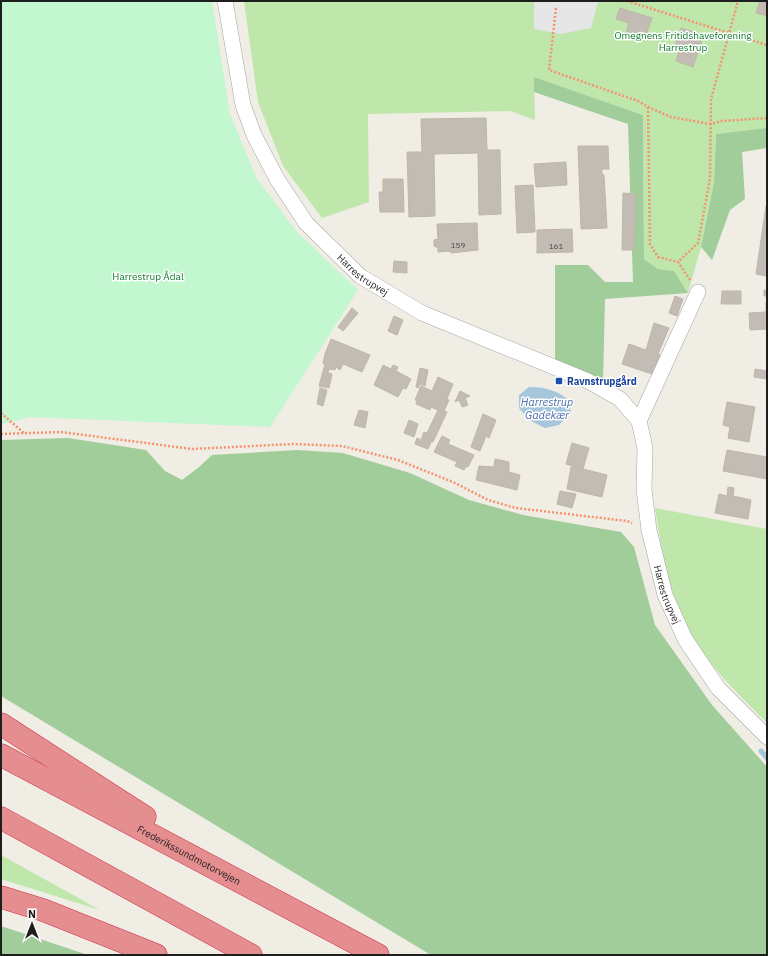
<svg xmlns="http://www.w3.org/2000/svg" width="768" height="956" font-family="'IBM Plex Sans',sans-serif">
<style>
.grass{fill:#bfe7ab}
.forest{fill:#a1cd9a}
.park{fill:#c2f7cf}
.parking{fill:#e6e6e6}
.water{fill:#a6c6db}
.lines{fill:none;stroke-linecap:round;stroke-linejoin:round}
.stream{stroke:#a6c6db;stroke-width:5}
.building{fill:#c3bcb4;stroke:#c0b6a7}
.street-casing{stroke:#a5a5a5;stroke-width:16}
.highway-casing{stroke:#d42a49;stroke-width:23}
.path{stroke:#f5926f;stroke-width:2.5;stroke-dasharray:2 2;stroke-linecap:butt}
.street{stroke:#fff;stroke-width:15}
.highway{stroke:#e48e90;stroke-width:22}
.transit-dot{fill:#1a4fb4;stroke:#fff;stroke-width:1.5}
.labels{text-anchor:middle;stroke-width:3;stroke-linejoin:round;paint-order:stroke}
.number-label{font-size:8px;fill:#474644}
.park-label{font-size:10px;fill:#0f7928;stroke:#fff}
.street-label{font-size:10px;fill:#1e1e1e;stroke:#fff}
.transit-label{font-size:10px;font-weight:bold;fill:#164399;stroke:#fff;text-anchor:start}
.water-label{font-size:11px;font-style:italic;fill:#4d6daa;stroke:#fff}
</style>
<rect width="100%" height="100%" fill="#efede4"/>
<path class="grass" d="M 244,1 L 767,1 L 767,128 L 716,134 L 714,182 L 701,247 L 688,293 L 674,271 L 658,269 L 644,259 L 643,115 L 534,77 L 535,120 L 510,111 L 368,114 L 369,202 L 322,218 L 283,166 L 258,102 Z
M 655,508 L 767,529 L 767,723 C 730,686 689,647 672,595 C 664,569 660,536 655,508 Z
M 1,855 L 100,910 L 1,879 Z"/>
<path class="forest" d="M 534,77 L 643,115 L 644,259 L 658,269 L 674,271 L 688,293 L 605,299 L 603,382 L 555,360 L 555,265 L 588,265 L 605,282 L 633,282 L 628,124 L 534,92 Z
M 767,128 L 767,148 L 742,152 L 745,199 L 730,210 L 712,260 L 701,247 L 714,182 L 716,134 Z
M 68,438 L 146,450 L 165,471 L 182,480 L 199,467 L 212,455 L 297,450 L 343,453 L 410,473 L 469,500 L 523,515 L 621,532 L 634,547 L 655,625 L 712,705 L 767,767 L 767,955 L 431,955 L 1,696 L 1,440 Z
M 1,926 L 88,955 L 1,955 Z"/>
<path class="park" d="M 1,1 L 212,1 L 230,114 L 256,177 L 297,232 L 358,290 L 270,427 L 31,417 L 1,424 Z"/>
<path class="parking" d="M 534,1 L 598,1 L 591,28 L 561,34 L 534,29 Z"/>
<path class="water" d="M 529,387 C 545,387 555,390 568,399 L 571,413 L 559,425 L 545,428 L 529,420 L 519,408 L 519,395 Z"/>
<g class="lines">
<path class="stream" d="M 761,751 L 767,758"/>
</g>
<path class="building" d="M 760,1 L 767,1 L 767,16 L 756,13 Z
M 620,8 L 652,18 L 644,41 L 625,36 L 629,23 L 616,19 Z
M 681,28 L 704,35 L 693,67 L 676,61 L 679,51 L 683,53 L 685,49 L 675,45 Z
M 486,118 L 487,150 L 500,150 L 501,214 L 479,215 L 478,153 L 434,154 L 435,216 L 409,217 L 407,152 L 422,152 L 421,119 Z
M 578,146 L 608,146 L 609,169 L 602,169 L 602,175 L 604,175 L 607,228 L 581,229 Z
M 566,162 L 567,185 L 536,187 L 534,164 Z
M 383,179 L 403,179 L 404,212 L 380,212 L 379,192 L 383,192 Z
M 533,185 L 535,232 L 517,233 L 515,186 Z
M 623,193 L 636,194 L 634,250 L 622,250 Z
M 766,206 L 767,206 L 767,276 L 756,274 Z
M 477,223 L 478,250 L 451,253 L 450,251 L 438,252 L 438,248 L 434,246 L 434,240 L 438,239 L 437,224 Z
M 572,229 L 573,252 L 537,253 L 537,230 Z
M 394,261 L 407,262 L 407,273 L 393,272 Z
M 764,290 L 767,290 L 767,296 L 764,296 Z
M 722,291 L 741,291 L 741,304 L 721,304 Z
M 675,296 L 683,299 L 677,316 L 669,313 Z
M 766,302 L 767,302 L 767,329 L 750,330 L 749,313 L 766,312 Z
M 352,308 L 358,313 L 343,331 L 338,327 Z
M 394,316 L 403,320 L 397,335 L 388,331 Z
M 654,323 L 669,328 L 658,354 L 660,355 L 655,375 L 622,364 L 629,344 L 646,350 Z
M 331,339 L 370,355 L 362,372 L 343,364 L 340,370 L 336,367 L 335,370 L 329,369 L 328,373 L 332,374 L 329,388 L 319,386 L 325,364 L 323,364 L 325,354 Z
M 383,365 L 391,369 L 393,365 L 398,367 L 396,371 L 411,379 L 406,389 L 403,388 L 398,397 L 374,385 Z
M 420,368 L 428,370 L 425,386 L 419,384 L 419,388 L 416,387 Z
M 755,369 L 767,371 L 767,379 L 754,377 Z
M 438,377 L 453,384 L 447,399 L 449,400 L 444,411 L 447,412 L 433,442 L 431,442 L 428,449 L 415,444 L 417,438 L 421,440 L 424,432 L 427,433 L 438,410 L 431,407 L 430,410 L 416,404 L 417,401 L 415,400 L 421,386 L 432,391 Z
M 556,377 L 562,380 L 561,383 L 554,380 Z
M 320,388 L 327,390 L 323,406 L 317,404 Z
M 460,391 L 470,396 L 465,398 L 468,405 L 462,407 L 459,400 L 455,402 Z
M 727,402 L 755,407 L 749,442 L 728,438 L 730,427 L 723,425 Z
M 359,410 L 368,412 L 365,428 L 354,425 Z
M 483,414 L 496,420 L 489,438 L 486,436 L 480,451 L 471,447 Z
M 409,420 L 418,424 L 414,437 L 404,433 Z
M 442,436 L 450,440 L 448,444 L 474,455 L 468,467 L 466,466 L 464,470 L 455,466 L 457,462 L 434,452 Z
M 572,443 L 589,448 L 583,469 L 607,475 L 602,497 L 567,489 L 571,467 L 575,467 L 566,464 Z
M 727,450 L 767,457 L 767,479 L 723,471 Z
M 495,459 L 509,462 L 509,472 L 520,475 L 517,490 L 476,480 L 479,466 L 494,467 Z
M 728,487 L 734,488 L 733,496 L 751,500 L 748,519 L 715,513 L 719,494 L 727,496 Z
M 560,491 L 576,494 L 572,508 L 557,504 Z"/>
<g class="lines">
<g class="street-casing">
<g id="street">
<path id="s1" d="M 225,1 L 243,105 L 254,135 L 277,179 L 306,223 L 360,276 L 422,313 L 588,381 L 620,399 L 639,421 L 645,448 L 644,489 L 649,530 L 665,595 L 685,639 L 718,688 L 767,737"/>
<path d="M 639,421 L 698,292"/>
</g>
</g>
<g class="highway-casing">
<g id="highway">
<path d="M 1,724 L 145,817"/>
<path id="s2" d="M 1,755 L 378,955"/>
<path d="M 1,818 L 251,955"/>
<path d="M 1,897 L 43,910 L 156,955"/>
</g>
</g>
<path class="path" d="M 627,1 L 767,45
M 556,8 L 549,70 L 638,101 L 648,107 L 671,117 L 710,124 L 722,121 L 767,118
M 648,107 L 650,244 L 658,257 L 678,262
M 690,280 L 678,262 L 698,243 L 710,179 L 711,99 L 738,1
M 1,413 L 24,433
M 1,434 L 61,432 L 192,449 L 293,444 L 342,446 L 398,460 L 455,483 L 488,500 L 516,508 L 627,521 L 632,523"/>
<use href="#street" class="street"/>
<use href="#highway" class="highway"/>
</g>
<rect class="transit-dot" x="555" y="377" width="8" height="8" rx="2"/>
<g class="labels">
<g class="number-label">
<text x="458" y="248">159</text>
<text x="556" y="249">161</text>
</g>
<g class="park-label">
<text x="683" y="39">Omegnens Fritidshaveforening<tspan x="683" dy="12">Harrestrup</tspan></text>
<text x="148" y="280">Harrestrup Ådal</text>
</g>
<g class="street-label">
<text dy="4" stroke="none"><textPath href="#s1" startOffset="317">Harrestrupvej</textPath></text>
<text dy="4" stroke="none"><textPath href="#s1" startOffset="810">Harrestrupvej</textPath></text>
<text dy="4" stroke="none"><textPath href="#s2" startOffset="213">Frederikssundmotorvejen</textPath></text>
</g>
<g class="transit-label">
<text x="567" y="385">Ravnstrupgård</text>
</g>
<g class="water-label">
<text x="547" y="406">Harrestrup<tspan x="547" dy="13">Gadekær</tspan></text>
</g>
</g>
<rect width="768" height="956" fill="none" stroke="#1e1e1e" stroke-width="4"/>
<g transform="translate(32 924)" stroke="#ffffff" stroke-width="3" paint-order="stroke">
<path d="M0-3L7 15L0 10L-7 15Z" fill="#1e1e1e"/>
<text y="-6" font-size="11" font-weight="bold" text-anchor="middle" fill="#1e1e1e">N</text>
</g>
</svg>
